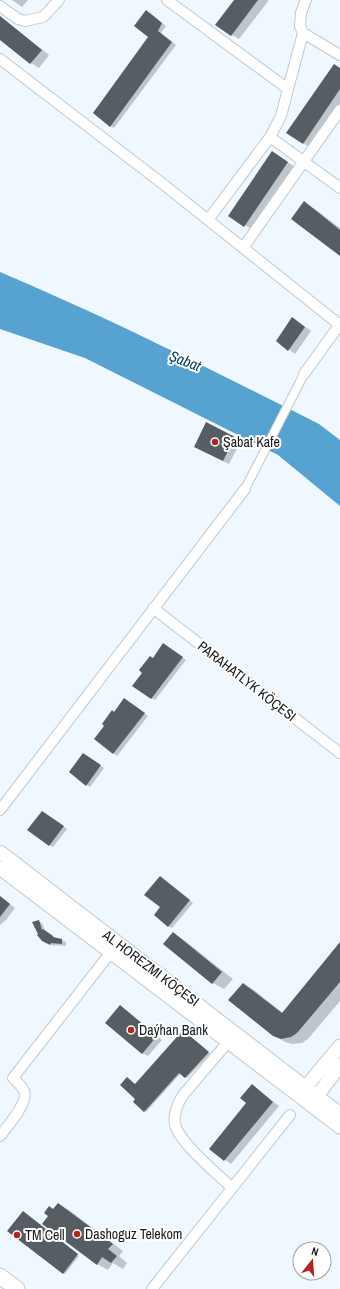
<svg xmlns="http://www.w3.org/2000/svg" width="340" height="1289" font-family="'Archivo Narrow',sans-serif">
<style>
.water{fill:#56a2d1}
.shadow{fill:#0003}
.building{fill:#575e63}
.lines{fill:none;stroke-linecap:round;stroke-linejoin:round}
.pedestrian-casing{stroke:#c1c9ce;stroke-width:10}
.minor-casing{stroke:#c1c9ce;stroke-width:12}
.tertiary-casing{stroke:#c1c9ce;stroke-width:15}
.secondary-casing{stroke:#c1c9ce;stroke-width:17}
.pedestrian{stroke:#fff;stroke-width:8}
.minor{stroke:#fff;stroke-width:10}
.tertiary{stroke:#fff;stroke-width:13}
.secondary{stroke:#fff;stroke-width:15}
.poi-dot{fill:#b32320;stroke:#fff;stroke-width:1.5}
.labels{text-anchor:middle;stroke-width:4;stroke-linejoin:round;paint-order:stroke}
.poi-label{font-size:14px;fill:#171a1c;stroke:#fff;text-anchor:start}
.street-label{font-size:14px;fill:#171a1c;stroke:#fff}
.water-label{font-size:15px;font-style:italic;fill:#00405f;stroke:#fff}
</style>
<rect width="100%" height="100%" fill="#eff8fe"/>
<path class="water" d="M 0,272 C 109,318 214,371 319,424 L 340,440 L 340,506 L 278,455 L 85,358 L 0,329 Z"/>
<path class="shadow" d="M 12,0 L 28,0 L 22,7 Z
M 235,0 L 269,0 L 239,39 L 232,35 Z
M 150,13 L 166,26 L 161,33 L 176,45 L 114,128 L 110,126 L 149,37 Z
M 0,16 L 49,55 L 39,68 L 31,63 L 0,39 Z
M 340,69 L 340,105 L 311,148 L 303,143 Z
M 280,157 L 295,167 L 253,230 L 230,216 Z
M 304,203 L 315,209 L 340,228 L 340,255 Z
M 293,318 L 311,331 L 295,354 L 277,341 Z
M 235,438 L 241,441 L 229,464 L 201,450 Z
M 167,647 L 186,660 L 155,700 L 151,698 L 153,659 Z
M 128,702 L 148,716 L 117,756 L 95,739 L 115,713 Z
M 87,756 L 104,768 L 90,787 L 87,785 Z
M 46,814 L 67,829 L 53,847 L 49,845 Z
M 160,877 L 193,903 L 172,928 L 168,926 L 161,907 Z
M 0,896 L 15,908 L 6,920 L 0,925 Z
M 38,921 L 42,923 L 45,931 L 57,939 L 62,940 L 66,942 L 66,946 L 55,945 L 54,946 L 47,943 Z
M 174,934 L 184,940 L 233,979 L 224,989 L 213,983 L 165,944 Z
M 340,944 L 340,1001 L 308,1039 L 302,1043 L 293,1044 L 285,1042 L 274,1035 L 243,984 L 254,990 L 283,1013 Z
M 120,1007 L 126,1010 L 162,1040 L 148,1056 L 142,1053 Z
M 185,1032 L 210,1054 L 187,1078 L 181,1073 L 146,1112 L 137,1099 L 136,1085 Z
M 252,1085 L 279,1106 L 231,1164 L 210,1149 L 248,1103 Z
M 58,1204 L 69,1210 L 123,1251 L 119,1256 L 127,1263 L 123,1269 L 113,1263 L 108,1270 L 97,1264 L 54,1210 Z
M 24,1213 L 79,1256 L 65,1274 L 8,1231 Z"/>
<path class="building" d="M 234,0 L 258,0 L 231,36 L 215,25 Z
M 146,10 L 162,23 L 158,31 L 172,42 L 110,127 L 93,113 L 148,37 L 134,26 Z
M 0,16 L 42,50 L 30,64 L 0,40 Z
M 334,64 L 340,68 L 340,89 L 303,144 L 286,133 Z
M 272,151 L 288,162 L 244,227 L 228,216 Z
M 304,201 L 340,230 L 340,256 L 291,219 Z
M 292,317 L 305,327 L 288,351 L 276,341 Z
M 206,422 L 235,437 L 223,461 L 194,447 Z
M 163,643 L 183,657 L 151,699 L 132,686 L 142,673 L 139,670 L 150,656 L 153,658 Z
M 124,698 L 145,713 L 113,754 L 94,739 L 104,726 L 102,724 L 112,710 L 114,712 Z
M 83,753 L 101,765 L 86,786 L 69,772 Z
M 42,811 L 64,826 L 49,846 L 27,830 Z
M 160,876 L 190,900 L 168,927 L 154,915 L 160,907 L 144,895 Z
M 0,896 L 10,904 L 0,917 Z
M 39,920 L 42,930 L 43,929 L 53,936 L 53,937 L 62,939 L 62,944 L 51,943 L 50,945 L 42,941 L 37,935 L 38,934 L 32,922 Z
M 173,932 L 222,972 L 212,984 L 163,944 Z
M 340,942 L 340,982 L 297,1033 L 291,1037 L 281,1039 L 273,1036 L 228,1000 L 243,983 L 282,1013 Z
M 120,1005 L 157,1036 L 142,1054 L 105,1023 Z
M 183,1030 L 209,1052 L 185,1078 L 179,1073 L 144,1112 L 133,1102 L 135,1099 L 120,1085 L 127,1077 L 135,1084 Z
M 252,1084 L 273,1102 L 224,1161 L 209,1149 L 246,1103 L 240,1098 Z
M 58,1203 L 113,1244 L 108,1249 L 117,1256 L 111,1263 L 102,1257 L 97,1265 L 42,1224 L 48,1216 L 44,1213 L 49,1206 L 53,1209 Z
M 23,1211 L 78,1254 L 63,1274 L 7,1231 Z"/>
<g class="lines">
<g class="pedestrian-casing">
<path id="pedestrian" d="M 245,489 L 304,374"/>
</g>
<g class="minor-casing">
<path id="minor" d="M 167,0 L 288,89 L 281,116 L 270,137 L 340,188
M 306,0 L 301,13 L 300,26 L 303,33 L 340,55
M 0,6 L 18,19 L 25,21 L 43,17 L 59,0
M 0,59 L 163,184 L 340,325
M 288,89 L 303,33
M 208,220 L 270,137
M 243,248 L 340,110
M 304,374 L 340,324
M 153,608 L 340,753
M 0,810 L 245,489
M 228,1042 L 183,1095 C 178,1103 173,1114 175,1124 C 179,1143 218,1174 232,1188
M 0,1136 C 7,1127 29,1102 24,1091 C 22,1086 17,1082 13,1078 L 111,952
M 152,1289 L 290,1115"/>
</g>
<g class="tertiary-casing">
<path id="tertiary" d="M 0,852 L 340,1114
M 0,868 L 340,1127
M 300,1094 L 340,1046
M 312,1103 L 340,1065"/>
</g>
<g class="secondary-casing">
<path id="secondary" d="M 0,1276 L 17,1289"/>
</g>
<use href="#pedestrian" class="pedestrian"/>
<use href="#minor" class="minor"/>
<use href="#tertiary" class="tertiary"/>
<use href="#secondary" class="secondary"/>
</g>
<g class="poi-dot">
<circle cx="215" cy="442" r="4"/>
<circle cx="131" cy="1030" r="4"/>
<circle cx="77" cy="1234" r="4"/>
<circle cx="17" cy="1235" r="4"/>
</g>
<g class="labels">
<g class="poi-label">
<text x="223" y="447">Şabat Kafe</text>
<text x="139" y="1035">Daýhan Bank</text>
<text x="85" y="1239">Dashoguz Telekom</text>
<text x="25" y="1240">TM Cell</text>
</g>
<g class="street-label">
<text transform="translate(247 681) rotate(38)" y="5">PARAHATLYK KÖÇESI</text>
<text transform="translate(151 968) rotate(37)" y="5">AL HOREZMI KÖÇESI</text>
</g>
<g class="water-label">
<text transform="translate(185 361) rotate(21)" y="5">Şabat</text>
</g>
</g>
<g transform="translate(312 1261) rotate(17)"><circle r="19" fill="#ffffff" stroke="#a2a3a4"/>
<path d="M0-3L7 15L0 10L-7 15Z" fill="#b32320"/>
<text y="-6" font-size="11" font-weight="bold" text-anchor="middle" fill="#171a1c">N</text>
</g>
</svg>
